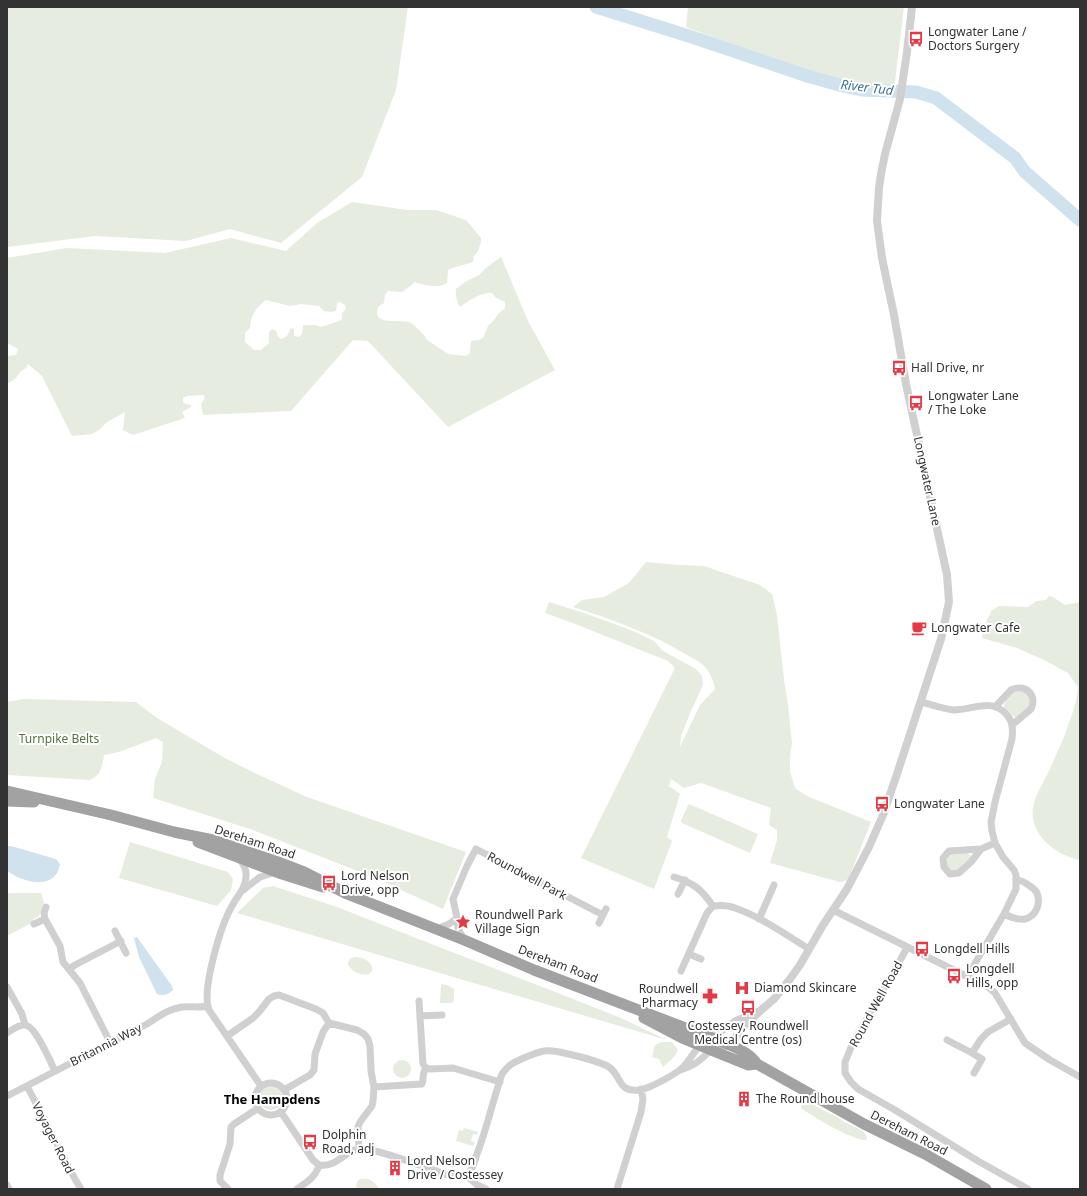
<svg xmlns="http://www.w3.org/2000/svg" width="1087" height="1196" font-family="'Noto Sans',sans-serif">
<style>
.green{fill:#e6ecdf;fill-rule:evenodd}
.water{fill:#cfe2ee}
.lines{fill:none;stroke-linecap:round;stroke-linejoin:round}
.river{stroke:#cfe2ee;stroke-width:13}
.minor{stroke:#d0d0d0;stroke-width:7}
.tertiary{stroke:#d0d0d0;stroke-width:8}
.trunk{stroke:#a2a2a2;stroke-width:11}
.labels{text-anchor:middle;stroke-width:4;stroke-linejoin:round;paint-order:stroke}
.poi-label{font-size:12px;fill:#333;stroke:#fff;text-anchor:start}
.street-label{font-size:12px;fill:#333;stroke:#fff}
.park-label{font-size:12px;fill:#56703f;stroke:#fff}
.water-label{font-size:13px;font-style:italic;fill:#3f7597;stroke:#fff}
.neighbourhood-label{font-size:13px;font-weight:bold;fill:#000;stroke:#fff}
</style>
<rect width="100%" height="100%" fill="#fff"/>
<path class="green" d="M 7,7 L 408,7 L 396,90 L 362,177 L 281,243 L 230,229 L 186,241 L 95,236 L 7,247 Z
M 688,7 L 904,7 L 894,89 L 866,88 L 828,80 L 686,27 Z
M 352,202 L 407,210 L 436,210 L 466,220 L 481,238 L 481,242 L 478,251 L 474,256 L 473,262 C 465,265 456,266 448,270 L 447,283 C 437,289 425,285 414,282 L 413,284 L 402,292 L 388,291 L 385,295 L 384,303 C 380,305 377,307 377,313 C 378,326 402,318 411,323 C 416,326 421,332 425,336 L 426,339 L 448,354 L 466,356 L 470,353 L 471,341 L 479,340 L 483,338 L 488,326 L 494,320 L 499,313 L 505,308 L 505,302 L 496,298 L 492,293 C 479,293 470,300 460,307 C 457,303 455,294 456,289 L 465,282 L 479,275 L 487,267 L 501,257 L 528,321 L 555,370 L 448,427 L 368,341 L 353,340 L 291,411 L 203,415 L 201,404 C 203,401 206,399 204,395 L 187,396 L 183,398 L 183,402 L 186,404 L 191,405 L 191,407 L 182,412 L 185,418 L 133,435 L 123,430 L 125,412 L 107,422 L 99,430 L 92,434 L 72,436 L 42,376 L 28,364 L 26,368 L 20,372 L 16,378 L 7,384 L 7,356 L 16,355 L 18,349 L 7,343 L 7,258 L 67,248 L 165,253 L 231,238 L 286,251 L 317,223 ZM 266,300 L 290,306 L 301,304 L 319,306 L 324,311 L 331,312 L 336,311 L 337,303 L 340,302 L 345,305 L 346,309 L 342,313 L 342,319 L 339,321 L 321,327 L 315,325 L 303,325 L 302,334 L 299,337 L 294,336 L 294,329 L 291,328 L 287,336 L 282,339 L 278,337 L 276,331 L 272,329 L 269,332 L 269,343 L 261,350 L 254,350 L 245,342 L 245,333 L 250,328 C 250,316 257,306 266,300 Z
M 646,562 L 678,565 L 704,566 L 760,585 L 772,594 L 777,615 L 784,680 L 788,705 L 792,744 L 790,756 L 790,772 L 795,788 L 807,796 L 871,822 L 848,880 L 840,882 L 770,863 L 777,840 L 777,830 L 769,825 L 771,808 L 701,783 L 684,788 L 671,779 L 669,786 L 680,794 L 667,837 L 672,841 L 654,889 L 581,858 L 675,668 L 668,661 L 570,622 L 545,613 L 549,602 L 587,614 L 633,631 L 654,641 L 663,651 L 696,669 L 702,676 L 703,685 L 691,711 L 681,736 L 680,747 L 700,705 L 715,689 C 713,680 710,671 703,665 C 699,661 692,658 687,655 C 653,634 611,619 573,607 L 582,600 L 604,597 L 629,583 Z
M 1049,596 L 1053,597 L 1065,605 L 1080,602 L 1080,860 C 1054,855 1026,832 1034,803 C 1036,794 1044,781 1048,773 C 1053,763 1057,752 1062,742 C 1069,723 1076,707 1078,687 L 1068,673 L 1046,661 L 1017,648 L 982,638 L 983,632 C 988,627 985,625 987,620 C 988,616 991,615 991,611 L 999,606 L 1028,607 L 1036,601 L 1046,600 Z
M 1015,691 L 1024,692 L 1029,696 C 1029,697 1030,703 1030,704 C 1029,710 1019,717 1014,717 L 1004,707 C 1004,700 1010,694 1015,691 Z
M 24,699 L 136,702 L 157,718 L 223,757 L 259,775 L 307,797 L 466,852 L 443,909 L 368,875 L 253,830 L 153,798 L 155,779 L 162,762 L 163,742 L 156,738 L 119,752 L 104,755 C 102,767 101,775 90,780 L 7,775 L 7,702 Z
M 689,804 L 758,834 L 750,853 L 682,823 L 681,821 L 688,805 Z
M 130,842 L 228,872 L 233,879 L 231,890 L 217,906 L 119,878 Z
M 967,853 L 970,855 L 971,858 L 961,870 L 953,871 L 947,866 L 947,860 L 950,854 Z
M 273,886 L 337,907 L 439,947 L 563,995 L 621,1018 L 667,1040 L 237,913 L 263,888 Z
M 7,893 L 41,893 L 44,902 L 39,916 L 33,919 L 33,922 L 7,936 Z
M 355,957 C 363,957 368,960 372,966 L 372,971 L 369,974 C 360,976 353,972 348,965 C 348,960 350,958 355,957 Z
M 442,984 L 447,985 L 454,989 L 454,1000 L 452,1003 L 440,1003 L 441,985 Z
M 662,1042 L 672,1042 L 678,1050 L 675,1056 L 663,1067 L 659,1059 L 652,1057 L 655,1045 Z
M393 1069a9 9 0 1 1 18 0a9 9 0 1 1-18 0Z
M259 1098a12 12 0 1 1 24 0a12 12 0 1 1-24 0Z
M 805,1100 C 814,1106 824,1110 833,1115 C 838,1117 842,1121 847,1123 C 855,1128 863,1128 867,1137 L 866,1140 C 854,1141 811,1116 801,1108 L 802,1102 Z
M 464,1128 L 478,1132 L 477,1135 L 473,1134 L 471,1141 L 475,1142 L 473,1146 L 456,1141 L 459,1130 L 463,1131 Z
M 360,1179 C 369,1178 375,1181 379,1189 L 356,1189 L 357,1182 Z"/>
<path class="water" d="M 7,846 L 11,846 L 56,859 L 60,864 C 59,867 58,871 57,873 C 46,890 20,880 7,871 Z
M 137,937 L 172,986 L 173,990 C 168,995 163,996 157,994 L 139,957 L 134,938 Z"/>
<g class="lines">
<path class="river" d="M 596,7 L 692,37 L 807,76 L 843,86 L 862,90 L 916,92 L 936,98 L 1015,158 L 1025,172 L 1080,220"/>
<path class="minor" d="M 920,702 C 931,704 943,709 954,710 C 973,710 992,697 1007,715 C 1013,722 1013,730 1012,739 L 995,802 L 991,822 L 992,831 L 995,843 L 1003,857 L 1014,870 L 1016,875 L 1016,889 L 1004,914 L 967,977
M 995,707 L 1011,690 C 1025,683 1038,695 1031,709 L 1012,725
M 981,849 L 971,862 L 959,873 L 950,874 L 944,867 L 943,858 L 949,851 L 981,849 L 995,843
M 240,859 C 243,864 247,869 246,876 C 246,888 237,896 232,906 C 221,925 201,990 209,1010 L 261,1086
M 674,877 C 694,883 701,889 713,906
M 242,891 L 260,877 L 276,872
M 678,894 L 685,880
M 46,907 L 44,913 L 45,919 L 60,946 L 63,962 L 80,983 L 110,1042
M 833,910 L 988,987 L 995,993 L 1025,1043 L 1050,1060 L 1080,1077
M 1004,914 C 1010,917 1018,920 1025,919 C 1036,916 1041,904 1037,893 C 1036,891 1033,888 1030,886 C 1026,883 1022,880 1016,880
M 759,919 L 774,885
M 599,923 L 603,915
M 34,924 L 45,919
M 436,929 L 449,924 L 457,918
M 115,931 L 126,953
M 464,940 L 458,928 L 457,918 L 453,899 L 467,866 L 476,849 L 603,915 L 606,909
M 907,948 L 852,1045 L 845,1062 L 845,1073 L 851,1082 L 858,1089 L 895,1110 L 978,1161 L 1028,1189
M 689,954 L 701,959
M 69,969 L 75,965 L 121,941
M 681,971 L 707,913 L 713,906 C 720,905 728,905 735,908 C 761,917 785,934 809,949
M 7,987 L 22,1014 L 25,1025
M 419,1001 L 423,1064 L 426,1068
M 420,1016 L 442,1015
M 329,1023 L 357,1030 L 364,1034 L 368,1039 L 370,1046 L 371,1071 L 374,1087 L 373,1101 L 372,1106 L 360,1122 L 358,1127 L 359,1149
M 7,1033 C 12,1030 18,1025 24,1025 C 35,1024 50,1061 55,1071
M 227,1036 L 253,1018 L 259,1012 L 269,999 L 274,996 L 279,995 L 316,1009 L 323,1013 L 329,1023 L 323,1032 L 315,1054 L 314,1070 L 310,1075 L 284,1090
M 947,1040 L 972,1053 L 981,1039 L 988,1032 L 1011,1019
M 972,1053 L 982,1059 L 974,1073
M 426,1068 L 430,1069 L 453,1068 L 500,1082
M 680,1070 C 695,1066 700,1060 711,1050
M255 1099a16 16 0 1 1 32 0a16 16 0 1 1-32 0Z
M 27,1086 L 75,1179 L 81,1189
M 374,1087 L 422,1084 C 424,1078 422,1073 426,1068
M 7,1096 L 147,1024 C 158,1017 168,1009 182,1007 C 191,1006 199,1008 208,1006
M 281,1112 L 313,1160 L 319,1165 C 335,1168 344,1152 358,1149 C 372,1146 432,1170 448,1175 C 456,1177 465,1179 470,1171 C 474,1167 475,1159 477,1154 C 487,1128 493,1100 502,1074 C 504,1071 506,1069 508,1067 C 512,1062 537,1052 544,1051 C 555,1049 599,1061 609,1067 C 622,1076 617,1093 640,1090 C 650,1088 679,1073 685,1065 C 691,1058 695,1050 702,1043
M 466,1175 L 477,1185 L 486,1189
M 7,1185 L 9,1189
M 228,1189 L 220,1181 L 220,1175 L 230,1144 L 231,1127 L 234,1124 L 257,1109
M 297,1189 C 306,1183 316,1177 319,1165
M 617,1189 L 641,1112 L 643,1099 L 641,1089"/>
<path class="tertiary" d="M 709,1036 L 721,1031 L 736,1021 L 755,1012
M 711,1050 L 730,1045 L 742,1028 L 760,1011 L 774,999 L 790,979 L 800,965 L 823,925 L 847,889 L 869,847 L 883,815 L 897,774 L 941,639 L 949,602 L 947,575 L 906,384 L 894,315 L 882,258 L 877,221 L 879,188 L 881,174 L 885,154 L 900,99 L 907,52 L 912,7"/>
<path class="trunk" d="M 7,791 L 111,815 L 174,832 L 213,840 L 278,862 L 304,872 L 347,894 L 464,940 L 534,970 L 730,1045 C 741,1050 750,1054 757,1064 L 864,1124 L 925,1154 L 986,1189
M 7,801 L 34,802
M 198,842 L 282,874 L 323,887
M 644,1018 L 682,1038 L 711,1050 L 748,1065 L 757,1064"/>
</g>
<defs>
<g id="bus-bare" transform="scale(1.2)"><path d="M-5-6H5V4H4V6H2V4H-2V6H-4V4H-5ZM-3.5-4V0h7V-4ZM-3.5 1.2v1.5H-2V1.2ZM2 1.2v1.5H3.5V1.2Z" fill="#e63946" stroke="#fff" stroke-width="2.5" paint-order="stroke"/></g>
<g id="cafe-bare" transform="scale(1.2)"><path d="M-5.5-4.5H6V0H3Q3 3.5 0 3.5H-2.5Q-5.5 3.5-5.5 0ZM3-3.2v2h1.7v-2ZM-6 4.5H4V6H-6Z" fill="#e63946" stroke="#fff" stroke-width="2.5" paint-order="stroke"/></g>
<g id="sight-bare" transform="scale(1.2)"><path d="M0-6L1.8-2.2L6-1.7L2.9 1.2L3.7 5.4L0 3.3L-3.7 5.4L-2.9 1.2L-6-1.7L-1.8-2.2Z" fill="#e63946" stroke="#fff" stroke-width="2.5" paint-order="stroke"/></g>
<g id="hospital-bare" transform="scale(1.2)"><path d="M-5-5h3v3.5h4V-5h3V5h-3V1.5h-4V5h-3Z" fill="#e63946" stroke="#fff" stroke-width="2.5" paint-order="stroke"/></g>
<g id="pharmacy-bare" transform="scale(1.2)"><path d="M-2-6h4v4h4v4h-4v4h-4v-4h-4v-4h4Z" fill="#e63946" stroke="#fff" stroke-width="2.5" paint-order="stroke"/></g>
<g id="building-bare" transform="scale(1.2)"><path d="M-4-6H4V6H1V3H-1V6H-4ZM-2.5-4.3h1.7v1.8h-1.7ZM.8-4.3h1.7v1.8H.8ZM-2.5-1h1.7V.8h-1.7ZM.8-1h1.7V.8H.8Z" fill="#e63946" stroke="#fff" stroke-width="2.5" paint-order="stroke"/></g>
</defs>
<g fill-rule="evenodd">
<use href="#bus-bare" x="916" y="39"/>
<use href="#bus-bare" x="899" y="368"/>
<use href="#bus-bare" x="916" y="403"/>
<use href="#cafe-bare" x="919" y="628"/>
<use href="#bus-bare" x="882" y="804"/>
<use href="#bus-bare" x="329" y="883"/>
<use href="#sight-bare" x="463" y="922"/>
<use href="#bus-bare" x="922" y="949"/>
<use href="#bus-bare" x="954" y="976"/>
<use href="#hospital-bare" x="742" y="988"/>
<use href="#pharmacy-bare" x="710" y="996"/>
<use href="#bus-bare" x="748" y="1008"/>
<use href="#building-bare" x="744" y="1099"/>
<use href="#bus-bare" x="310" y="1142"/>
<use href="#building-bare" x="395" y="1168"/>
</g>
<g class="labels">
<g class="poi-label">
<text x="928" y="36">Longwater Lane /<tspan x="928" dy="14">Doctors Surgery</tspan></text>
<text x="911" y="372">Hall Drive, nr</text>
<text x="928" y="400">Longwater Lane<tspan x="928" dy="14">/ The Loke</tspan></text>
<text x="931" y="632">Longwater Cafe</text>
<text x="894" y="808">Longwater Lane</text>
<text x="341" y="880">Lord Nelson<tspan x="341" dy="14">Drive, opp</tspan></text>
<text x="475" y="919">Roundwell Park<tspan x="475" dy="14">Village Sign</tspan></text>
<text x="934" y="953">Longdell Hills</text>
<text x="966" y="973">Longdell<tspan x="966" dy="14">Hills, opp</tspan></text>
<text x="754" y="992">Diamond Skincare</text>
<text x="698" y="993" text-anchor="end">Roundwell<tspan x="698" dy="14">Pharmacy</tspan></text>
<text x="748" y="1030" text-anchor="middle">Costessey, Roundwell<tspan x="748" dy="14">Medical Centre (os)</tspan></text>
<text x="756" y="1103">The Round house</text>
<text x="322" y="1139">Dolphin<tspan x="322" dy="14">Road, adj</tspan></text>
<text x="407" y="1165">Lord Nelson<tspan x="407" dy="14">Drive / Costessey</tspan></text>
</g>
<g class="street-label">
<text transform="translate(927 481) rotate(78)" y="4">Longwater Lane</text>
<text transform="translate(255 842) rotate(18)" y="4">Dereham Road</text>
<text transform="translate(527 876) rotate(28)" y="4">Roundwell Park</text>
<text transform="translate(558 964) rotate(21)" y="4">Dereham Road</text>
<text transform="translate(876 1004) rotate(-61)" y="4">Round Well Road</text>
<text transform="translate(106 1045) rotate(-27)" y="4">Britannia Way</text>
<text transform="translate(909 1133) rotate(27)" y="4">Dereham Road</text>
<text transform="translate(53 1138) rotate(63)" y="4">Voyager Road</text>
</g>
<g class="park-label">
<text x="59" y="743">Turnpike Belts</text>
</g>
<g class="water-label">
<text transform="translate(867 87) rotate(7)" y="5">River Tud</text>
</g>
<g class="neighbourhood-label">
<text x="272" y="1104">The Hampdens</text>
</g>
</g>
<rect width="1087" height="1196" fill="none" stroke="#333333" stroke-width="16"/>
</svg>
